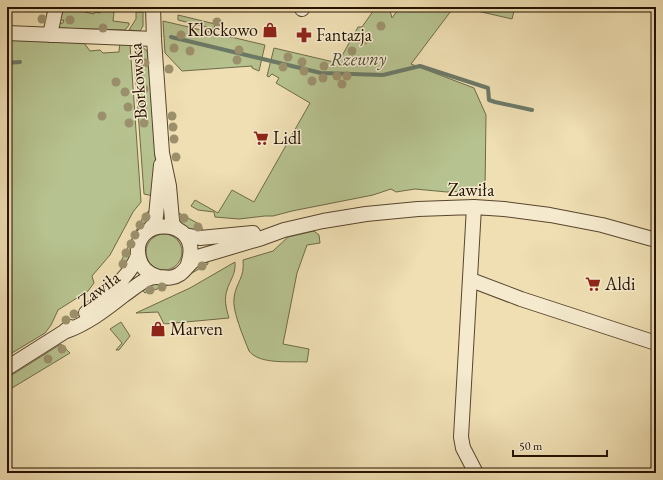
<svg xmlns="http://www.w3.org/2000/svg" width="663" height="480" font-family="'EB Garamond',serif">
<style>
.green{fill:#b6c28f;stroke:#6e6a48}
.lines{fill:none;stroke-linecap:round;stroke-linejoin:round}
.stream{stroke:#6b7967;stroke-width:4}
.minor-casing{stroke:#58452d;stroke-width:16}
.minor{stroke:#f5eace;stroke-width:14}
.tree{fill:#9c906c}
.labels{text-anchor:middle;stroke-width:3;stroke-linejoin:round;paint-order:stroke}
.poi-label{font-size:18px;fill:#251200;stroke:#f5eace;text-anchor:start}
.street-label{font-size:18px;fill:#251200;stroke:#f5eace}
.water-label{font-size:19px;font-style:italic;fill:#4e4e3c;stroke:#f5eace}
</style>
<rect width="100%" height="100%" fill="#efdfb3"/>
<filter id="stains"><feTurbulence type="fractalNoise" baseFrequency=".005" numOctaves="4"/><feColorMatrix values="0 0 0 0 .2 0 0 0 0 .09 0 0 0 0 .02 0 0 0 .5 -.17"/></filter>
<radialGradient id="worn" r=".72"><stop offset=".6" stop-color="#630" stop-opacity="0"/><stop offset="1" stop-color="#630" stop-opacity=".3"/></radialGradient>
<path class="green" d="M 59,7 L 77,7 L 76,10 L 94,14 L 95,12 L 100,13 L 100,11 L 95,10 L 96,7 L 107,7 L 107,11 L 114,12 L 113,21 L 129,23 L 129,25 L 125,30 L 55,28 L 55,24 L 63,23 L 64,20 L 56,21 Z
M 376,7 L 389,7 L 392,18 L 400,7 L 454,7 L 411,64 L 474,88 L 486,115 L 485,190 L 447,192 L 415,189 L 396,192 L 391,189 L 373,195 L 292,211 L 273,216 L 265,216 L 239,219 L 215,217 L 214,212 L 198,210 L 191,206 L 195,200 L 218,213 L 232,190 L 254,202 L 310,103 L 276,83 L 279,78 L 272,74 L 269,77 L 267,76 L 274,48 L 338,63 L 358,27 L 362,27 Z
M 460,7 L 515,7 L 512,19 Z
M 136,12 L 143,12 L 143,26 L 140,31 L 129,30 L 136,19 Z
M 178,15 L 215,24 L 214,29 L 178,20 Z
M 163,21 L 265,45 L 259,71 L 252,68 L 252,66 L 182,71 L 165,53 Z
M 7,40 L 84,43 L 90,51 L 100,50 L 103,53 L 119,52 L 120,41 L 130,44 L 141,202 L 133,212 L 110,255 L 92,276 L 94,283 L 88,291 L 58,310 L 51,325 L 45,333 L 7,356 Z
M 139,44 L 147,51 L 148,55 L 156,167 L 153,196 L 144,194 L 134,56 Z
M 149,211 L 152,211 L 149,222 L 133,250 L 124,270 L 121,265 L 122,259 L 142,219 L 145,214 Z
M 175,211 L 199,224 L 202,228 L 203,235 C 187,232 180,226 175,211 Z
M 314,231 L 319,235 L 320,243 L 307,245 L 297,273 L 283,344 L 309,349 L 307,362 C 290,361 260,365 249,351 C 244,338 232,311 234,298 C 236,282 245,278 243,260 L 273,251 L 288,237 Z
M146 252a18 18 0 1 1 36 0a18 18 0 1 1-36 0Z
M 207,258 L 208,264 L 183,278 L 163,287 L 145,293 L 140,288 Z
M 235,262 C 236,274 230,280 227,290 C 224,299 226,308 229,318 L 164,324 L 158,312 L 136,313 L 190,288 Z
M 121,322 L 130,336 L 119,350 L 116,350 L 122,343 L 110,329 Z
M 61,344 L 70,353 L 7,391 L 7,378 Z"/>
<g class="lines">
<path class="stream" d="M 171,37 L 321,73 L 383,75 L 420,66 L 488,88 L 489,100 L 495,102 L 532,110
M 7,63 L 20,62"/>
<g class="minor-casing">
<path id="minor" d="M 153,7 L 154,39 L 162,153 L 169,186 L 172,220 L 173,225 L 177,229
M 302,9 L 303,7
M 7,33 L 154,39
M 50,35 L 56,7
M 474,207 L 461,437 L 463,448 L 476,473
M 149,230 L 155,223 L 156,216 L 161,165
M 185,235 L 200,238 L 253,233
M 158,277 C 149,274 141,268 139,258 C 128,215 205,215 188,264
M 471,280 L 521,299 L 656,343
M 86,313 C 102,300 132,274 138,255
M 64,332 C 87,324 105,310 124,295 C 133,289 140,282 150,278 C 160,274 168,282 180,274 C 189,267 189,261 201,256 L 262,238 L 284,230 L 323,221 L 366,214 L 418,209 L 474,207 L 504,209 L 550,215 L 602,225 L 656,240
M 7,368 L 64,332 L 70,327"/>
</g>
<use href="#minor" class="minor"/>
</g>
<g class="tree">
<circle cx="42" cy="19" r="4.5"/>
<circle cx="70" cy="20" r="4.5"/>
<circle cx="217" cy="22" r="4.5"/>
<circle cx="381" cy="26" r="4.5"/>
<circle cx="103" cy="28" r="4.5"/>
<circle cx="181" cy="35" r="4.5"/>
<circle cx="364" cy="40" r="4.5"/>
<circle cx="174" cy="48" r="4.5"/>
<circle cx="239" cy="50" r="4.5"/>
<circle cx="190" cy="51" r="4.5"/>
<circle cx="352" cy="51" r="4.5"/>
<circle cx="288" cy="57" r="4.5"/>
<circle cx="237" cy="60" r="4.5"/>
<circle cx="302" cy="62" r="4.5"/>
<circle cx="145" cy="63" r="4.5"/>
<circle cx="324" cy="66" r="4.5"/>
<circle cx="283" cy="67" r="4.5"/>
<circle cx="169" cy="69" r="4.5"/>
<circle cx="304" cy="71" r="4.5"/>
<circle cx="337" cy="76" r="4.5"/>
<circle cx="347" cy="76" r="4.5"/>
<circle cx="323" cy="78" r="4.5"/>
<circle cx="312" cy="81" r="4.5"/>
<circle cx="116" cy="82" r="4.5"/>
<circle cx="342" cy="84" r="4.5"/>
<circle cx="144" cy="89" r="4.5"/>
<circle cx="125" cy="92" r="4.5"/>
<circle cx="143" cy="105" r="4.5"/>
<circle cx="128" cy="107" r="4.5"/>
<circle cx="102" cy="116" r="4.5"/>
<circle cx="172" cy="116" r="4.5"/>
<circle cx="129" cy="123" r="4.5"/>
<circle cx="144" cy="123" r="4.5"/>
<circle cx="173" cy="127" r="4.5"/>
<circle cx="174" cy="139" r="4.5"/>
<circle cx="176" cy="157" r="4.5"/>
<circle cx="146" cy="217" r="4.5"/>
<circle cx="184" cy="218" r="4.5"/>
<circle cx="140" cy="225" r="4.5"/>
<circle cx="198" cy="227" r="4.5"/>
<circle cx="135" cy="235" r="4.5"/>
<circle cx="131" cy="244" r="4.5"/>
<circle cx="126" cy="253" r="4.5"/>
<circle cx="123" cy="264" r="4.5"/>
<circle cx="202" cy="266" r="4.5"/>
<circle cx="162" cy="287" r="4.5"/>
<circle cx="150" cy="290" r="4.5"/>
<circle cx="74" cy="314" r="4.5"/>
<circle cx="66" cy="320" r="4.5"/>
<circle cx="62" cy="349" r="4.5"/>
<circle cx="48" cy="359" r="4.5"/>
</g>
<defs>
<g id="shop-bare" transform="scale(1.2)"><path d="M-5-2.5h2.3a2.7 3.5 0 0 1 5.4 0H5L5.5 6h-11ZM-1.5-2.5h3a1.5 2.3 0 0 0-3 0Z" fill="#8f2418" stroke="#f5eace" stroke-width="2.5" paint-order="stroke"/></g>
<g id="pharmacy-bare" transform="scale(1.2)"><path d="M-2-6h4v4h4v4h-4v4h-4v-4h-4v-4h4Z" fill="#8f2418" stroke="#f5eace" stroke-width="2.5" paint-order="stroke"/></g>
<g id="supermarket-bare" transform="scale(1.2)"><path d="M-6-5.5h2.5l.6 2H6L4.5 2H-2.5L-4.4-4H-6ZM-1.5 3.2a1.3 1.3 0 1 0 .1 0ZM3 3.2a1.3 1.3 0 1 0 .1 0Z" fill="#8f2418" stroke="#f5eace" stroke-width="2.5" paint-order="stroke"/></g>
</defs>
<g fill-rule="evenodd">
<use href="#shop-bare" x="270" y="30"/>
<use href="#pharmacy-bare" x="304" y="35"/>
<use href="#supermarket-bare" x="261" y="138"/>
<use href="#supermarket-bare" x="593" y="284"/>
<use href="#shop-bare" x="158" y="329"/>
</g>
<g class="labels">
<g class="poi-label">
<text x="258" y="36" text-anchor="end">Klockowo</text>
<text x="316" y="41">Fantazja</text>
<text x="273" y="144">Lidl</text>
<text x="605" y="290">Aldi</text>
<text x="170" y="335">Marven</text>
</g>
<g class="street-label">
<text transform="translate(138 81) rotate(-94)" y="6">Borkowska</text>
<text x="471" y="196">Zawiła</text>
<text transform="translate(99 289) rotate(-36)" y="6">Zawiła</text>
</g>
<g class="water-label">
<text transform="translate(358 58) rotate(-1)" y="7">Rzewny</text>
</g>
</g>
<rect width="663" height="480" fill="none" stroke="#efdfb3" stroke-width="24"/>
<rect x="8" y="8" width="647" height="464" fill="none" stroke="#251200" stroke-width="2"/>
<rect x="12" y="12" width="639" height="456" fill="none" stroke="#251200"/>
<path d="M513 450v6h94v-6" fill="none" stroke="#251200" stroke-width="2"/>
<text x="519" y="450" font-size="12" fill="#251200" stroke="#f5eace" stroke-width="3" paint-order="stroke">50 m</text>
<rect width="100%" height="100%" filter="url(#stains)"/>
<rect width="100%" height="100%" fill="url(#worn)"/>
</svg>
